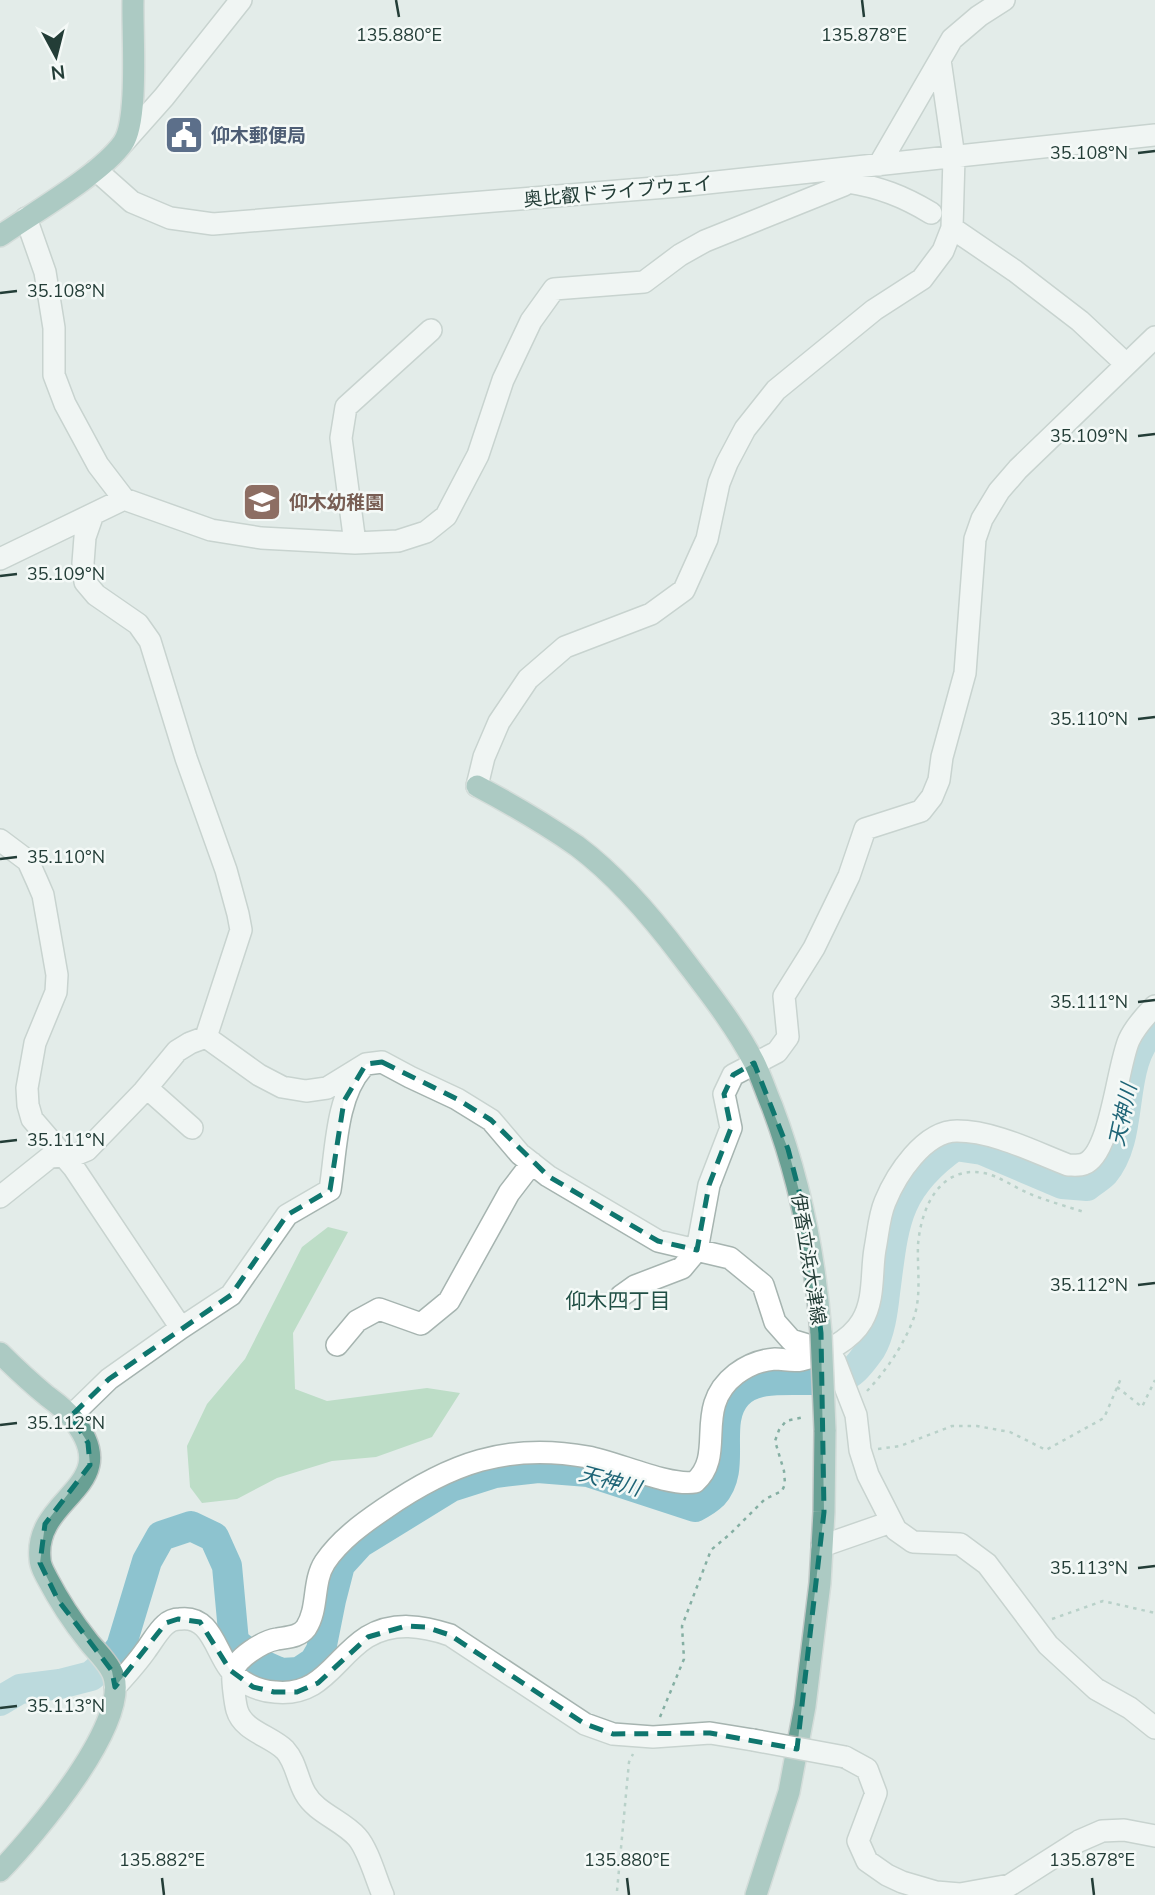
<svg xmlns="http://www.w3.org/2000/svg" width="1155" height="1895" font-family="'Nunito Sans','Noto Sans JP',sans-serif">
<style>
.green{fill:#bdddc7}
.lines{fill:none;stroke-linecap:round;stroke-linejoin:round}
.river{stroke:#8dc3cf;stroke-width:30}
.minor-casing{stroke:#a6b4b0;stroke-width:24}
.major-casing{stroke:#c1c9c7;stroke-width:24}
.path{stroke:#85afa3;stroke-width:2.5;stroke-dasharray:3.5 5;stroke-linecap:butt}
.minor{stroke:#fff;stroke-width:21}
.major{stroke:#69a094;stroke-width:21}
.minor-bridge-casing{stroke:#a6b4b0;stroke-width:24;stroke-linecap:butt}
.major-bridge-casing{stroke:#c1c9c7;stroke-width:24;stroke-linecap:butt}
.minor-bridge{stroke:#fff;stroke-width:21}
.major-bridge{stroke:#69a094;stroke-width:21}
.marked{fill:none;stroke:#0f766e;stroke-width:5;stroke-dasharray:14 9;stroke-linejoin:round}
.ticks{fill:none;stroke:#233d37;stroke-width:2.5}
.labels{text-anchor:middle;stroke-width:5;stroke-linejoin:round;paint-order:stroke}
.service-label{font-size:19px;font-weight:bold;fill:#4e5e75;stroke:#f4f9f7;text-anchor:start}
.street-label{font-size:19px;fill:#233d37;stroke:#f4f9f7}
.education-label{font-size:19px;font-weight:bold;fill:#785e54;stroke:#f4f9f7;text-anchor:start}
.water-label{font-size:21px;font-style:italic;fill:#1f6577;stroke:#f4f9f7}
.neighbourhood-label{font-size:21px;fill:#204f45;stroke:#f4f9f7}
.ticks-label{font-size:18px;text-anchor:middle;fill:#233d37;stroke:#f4f9f7;stroke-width:5;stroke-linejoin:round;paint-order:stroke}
</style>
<rect width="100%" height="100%" fill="#e3ece9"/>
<path class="green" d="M 328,1227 L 348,1232 L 293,1333 L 295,1389 L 327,1401 L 427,1388 L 460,1393 L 432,1437 L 376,1457 L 332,1461 L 277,1478 L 237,1499 L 202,1503 L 190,1487 L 187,1446 L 207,1404 L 245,1359 L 302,1247 Z"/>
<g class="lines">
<path class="river" d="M 0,1701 L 20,1689 L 60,1684 L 91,1676 L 114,1656 L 121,1647 L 147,1561 L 161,1536 L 191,1526 L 214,1537 L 227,1566 L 234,1642 L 263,1665 L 281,1673 L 299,1672 L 314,1662 L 321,1650 L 331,1600 L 340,1565 L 360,1543 L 451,1487 L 495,1473 L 538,1468 L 588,1472 L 695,1507 C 701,1504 708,1500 713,1495 C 738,1468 712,1423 737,1395 C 761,1367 821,1390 850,1373 C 857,1369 866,1356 871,1349 C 880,1334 883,1311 885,1293 C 894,1225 894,1189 955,1146 L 982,1150 L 1062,1184 L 1087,1186 C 1092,1182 1099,1178 1104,1173 C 1137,1133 1115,1065 1155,1027"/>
<g class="minor-casing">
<path id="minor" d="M 124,142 L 164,97 L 241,0
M 879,165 L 952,39 L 979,16 L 1004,0
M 96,170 L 132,202 L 170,218 L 213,224 L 679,186 L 1155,135
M 847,182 C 879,187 903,196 931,213
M 26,218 L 45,272 L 54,328 L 54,375 L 65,404 L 98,465 L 124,499 L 211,530 L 261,538 L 355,543 L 398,541 L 426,532 L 446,516 L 478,455 L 503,380 L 531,321 L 554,289 L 644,282 L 680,255 L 705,241 L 844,185 L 851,178 L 850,168
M 952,228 L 1015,271 L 1080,321 L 1126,364
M 355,543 L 341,438 L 346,407 L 431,330
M 0,559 L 124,499
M 477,786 L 484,757 L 499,722 L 528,679 L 565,647 L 651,614 L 684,590 L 707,539 L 719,483 L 727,463 L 745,429 L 776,390 L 874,310 L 922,279 L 943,251 L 952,228 L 954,157 L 940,60
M 0,840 L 28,861 L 37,881 L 43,895 L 57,975 L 56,992 L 35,1043 L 27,1088 L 28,1105 L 32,1119 L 74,1168 L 181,1328 L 109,1379 L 71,1416
M 206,1037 L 259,1075 L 282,1087 L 306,1091 L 327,1088 L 366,1064 L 382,1062 L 410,1077 L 457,1099 L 491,1120 L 520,1154 L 548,1176 L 658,1241 L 730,1258 L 763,1285 L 775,1322 L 791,1340 L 824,1350 L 835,1361 L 856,1415 L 860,1450 L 868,1475 L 896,1530 L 913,1542 L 960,1544 L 987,1564 L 1048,1645 L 1096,1689 L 1130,1708 L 1155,1728
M 147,1088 L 192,1128
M 0,1197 L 50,1157 L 75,1155 L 87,1150 L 144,1091 L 177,1051 L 190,1043 L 206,1037 L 241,930 L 238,914 L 226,870 L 186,758 L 150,641 L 138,624 L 96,595 L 85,582 L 83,563 L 85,537 L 93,514
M 621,1296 L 635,1286 L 682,1268 L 697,1250 L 709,1185 L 731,1128 L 724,1094 L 733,1075 L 777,1052 L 788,1037 L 784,996 L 814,948 L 849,876 L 865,829 L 921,811 L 932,797 L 939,780 L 942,757 L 965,673 L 975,539 L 982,519 L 999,491 L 1018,469 L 1155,337
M 181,1328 L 231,1295 L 287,1215 L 330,1190 C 336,1152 336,1097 362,1068
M 337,1345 L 357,1321 L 379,1309 L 421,1324 L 449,1301 L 509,1193 L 532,1163
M 822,1546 L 891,1522
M 115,1687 C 126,1675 137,1663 146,1650 C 152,1642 158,1631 165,1625 C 169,1621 175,1619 180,1619 C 210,1615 215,1649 229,1668 C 238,1682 258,1691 275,1692 C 322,1697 334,1658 367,1637 C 394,1621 423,1626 450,1635 L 585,1724 L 613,1734 L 653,1737 L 710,1733 L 753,1740
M 845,1757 L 867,1769 L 876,1793 L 858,1841 L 867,1861 L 887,1875 L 902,1882 L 936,1892 L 960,1894 L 1010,1885 L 1079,1841 L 1102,1831 L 1124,1830 L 1155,1836
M 383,1895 C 376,1879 368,1849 357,1837 C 342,1820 316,1813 305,1793 C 297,1779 296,1762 285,1750 C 271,1736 243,1731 237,1710 C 235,1703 232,1679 233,1673 C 235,1658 264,1641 277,1639 C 288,1637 299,1637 306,1628 C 319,1608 312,1582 325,1562 C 340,1540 362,1524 384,1509 C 449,1464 507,1442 588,1457 C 616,1462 670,1487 695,1482 C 727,1454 692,1408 736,1374 C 748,1365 760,1360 775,1359 C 784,1359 793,1362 801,1360 C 823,1355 851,1340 862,1321 C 875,1299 871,1272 875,1249 C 878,1234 879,1216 885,1202 C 896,1175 924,1131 957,1131 C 994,1131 1034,1152 1068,1165 C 1073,1165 1079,1166 1084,1164 C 1111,1154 1117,1067 1129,1040 C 1135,1027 1145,1016 1155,1006"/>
</g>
<g class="major-casing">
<path id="major" d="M 0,236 C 33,213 101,174 123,143 C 139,120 132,31 133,0
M 477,786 C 511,804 545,824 577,846 C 617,876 652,917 682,957 C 707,990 735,1025 754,1062 C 761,1076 766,1092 772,1106 C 800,1180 815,1255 821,1333
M 0,1353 C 15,1368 30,1382 47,1396 C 55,1402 65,1409 71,1417 C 129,1487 33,1495 40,1559 C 40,1566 44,1572 47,1578 C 59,1601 72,1621 88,1641 C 95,1650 105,1659 111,1670 C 138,1716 31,1839 0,1871
M 756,1895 L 789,1792 L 805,1706 L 820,1583 L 824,1512 L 825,1430"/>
</g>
<path class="path" d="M 1117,1387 L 1142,1407 L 1155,1380
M 867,1391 C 886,1371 903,1346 913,1320 C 922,1297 917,1269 918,1245 C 921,1207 940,1165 984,1173 C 999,1176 1014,1187 1028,1193 C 1046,1201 1066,1206 1084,1212
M 878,1449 L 900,1446 L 952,1426 L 977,1426 L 1010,1432 L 1046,1450 L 1104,1418 L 1122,1376
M 1052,1619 L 1103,1601 L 1155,1613
M 660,1717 L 684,1659 L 682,1626 L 711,1550 L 730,1534 L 765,1499 L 782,1491 L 785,1484 L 784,1471 L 775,1441 L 779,1430 L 786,1421 L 804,1417
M 617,1891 L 629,1762 L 633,1754"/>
<use href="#minor" class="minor"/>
<use href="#major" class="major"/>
<g class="minor-bridge-casing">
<path id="minor-bridge" d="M 753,1740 L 845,1757"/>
</g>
<g class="major-bridge-casing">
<path id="major-bridge" d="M 821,1333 L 825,1430"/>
</g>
<use href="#minor-bridge" class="minor-bridge"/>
<use href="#major-bridge" class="major-bridge"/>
</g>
<path d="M0 0H1155V1895H0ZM 382,1062 L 457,1099 L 491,1120 L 548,1176 L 658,1241 L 697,1250 L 709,1185 L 731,1128 L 724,1094 L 733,1075 L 754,1063 L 788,1149 L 808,1225 L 821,1333 L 824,1512 L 797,1749 L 710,1733 L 613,1734 L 585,1724 L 450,1635 L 425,1627 L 406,1626 L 368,1637 L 318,1683 L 297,1692 L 274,1692 L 253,1687 L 230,1670 L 200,1622 L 178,1619 L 166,1623 L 115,1687 L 112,1671 L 58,1600 L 40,1563 L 45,1524 L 90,1465 L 88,1443 L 71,1416 L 109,1379 L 231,1295 L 287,1215 L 330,1190 L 344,1101 L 366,1064 Z" fill="#e3ece9" fill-opacity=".55" fill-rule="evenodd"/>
<path class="marked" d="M 382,1062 L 457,1099 L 491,1120 L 548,1176 L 658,1241 L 697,1250 L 709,1185 L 731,1128 L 724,1094 L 733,1075 L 754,1063 L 788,1149 L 808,1225 L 821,1333 L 824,1512 L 797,1749 L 710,1733 L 613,1734 L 585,1724 L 450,1635 L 425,1627 L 406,1626 L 368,1637 L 318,1683 L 297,1692 L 274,1692 L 253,1687 L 230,1670 L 200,1622 L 178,1619 L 166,1623 L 115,1687 L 112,1671 L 58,1600 L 40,1563 L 45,1524 L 90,1465 L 88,1443 L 71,1416 L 109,1379 L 231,1295 L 287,1215 L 330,1190 L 344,1101 L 366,1064 Z"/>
<path class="ticks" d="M 396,0 L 399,17M 862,0 L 864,17M 1138,153 L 1155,151M 0,293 L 17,291M 1138,436 L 1155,434M 0,576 L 17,574M 1138,719 L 1155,717M 0,859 L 17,857M 1138,1002 L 1155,1000M 0,1142 L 17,1140M 1138,1285 L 1155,1283M 0,1425 L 17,1423M 1138,1568 L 1155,1566M 0,1708 L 17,1706M 162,1878 L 164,1895M 627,1878 L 629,1895M 1092,1878 L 1094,1895"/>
<defs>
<g id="civic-square" transform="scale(2.0125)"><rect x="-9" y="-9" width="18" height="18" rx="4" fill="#5c6f8a" stroke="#f4f9f7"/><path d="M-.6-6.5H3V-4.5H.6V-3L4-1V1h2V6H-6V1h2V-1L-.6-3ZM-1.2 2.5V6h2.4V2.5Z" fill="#fff"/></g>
<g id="school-square" transform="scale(2.0125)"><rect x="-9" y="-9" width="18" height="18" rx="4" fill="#8d6e63" stroke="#f4f9f7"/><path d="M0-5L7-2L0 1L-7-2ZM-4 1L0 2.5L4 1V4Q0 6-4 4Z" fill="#fff"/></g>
</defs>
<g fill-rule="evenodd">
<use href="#civic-square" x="184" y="135"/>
<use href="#school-square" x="262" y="502"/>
</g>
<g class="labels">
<g class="service-label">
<text x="211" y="142">仰木郵便局</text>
</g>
<g class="street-label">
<text transform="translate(618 191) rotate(-5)" y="7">奥比叡ドライブウェイ</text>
<text transform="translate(809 1259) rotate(81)" y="7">伊香立浜大津線</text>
</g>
<g class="education-label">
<text x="289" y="509">仰木幼稚園</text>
</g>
<g class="water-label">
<text transform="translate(1123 1115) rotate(-78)" y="7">天神川</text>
<text transform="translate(610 1481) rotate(15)" y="7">天神川</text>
</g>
<g class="neighbourhood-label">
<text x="618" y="1308">仰木四丁目</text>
</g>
</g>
<g class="ticks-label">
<text x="399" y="41">135.880°E</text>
<text x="864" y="41">135.878°E</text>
<text x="1089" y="159">35.108°N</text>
<text x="66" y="297">35.108°N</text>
<text x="1089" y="442">35.109°N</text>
<text x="66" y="580">35.109°N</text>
<text x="1089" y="725">35.110°N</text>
<text x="66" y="863">35.110°N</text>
<text x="1089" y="1008">35.111°N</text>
<text x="66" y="1146">35.111°N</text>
<text x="1089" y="1291">35.112°N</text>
<text x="66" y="1429">35.112°N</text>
<text x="1089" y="1574">35.113°N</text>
<text x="66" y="1712">35.113°N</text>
<text x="162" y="1866">135.882°E</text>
<text x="627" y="1866">135.880°E</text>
<text x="1092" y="1866">135.878°E</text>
</g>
<g transform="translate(56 56) rotate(173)" stroke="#f4f9f7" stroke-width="5" paint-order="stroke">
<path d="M0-5L12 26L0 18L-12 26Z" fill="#233d37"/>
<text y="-10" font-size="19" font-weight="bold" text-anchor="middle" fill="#233d37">N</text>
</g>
</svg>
